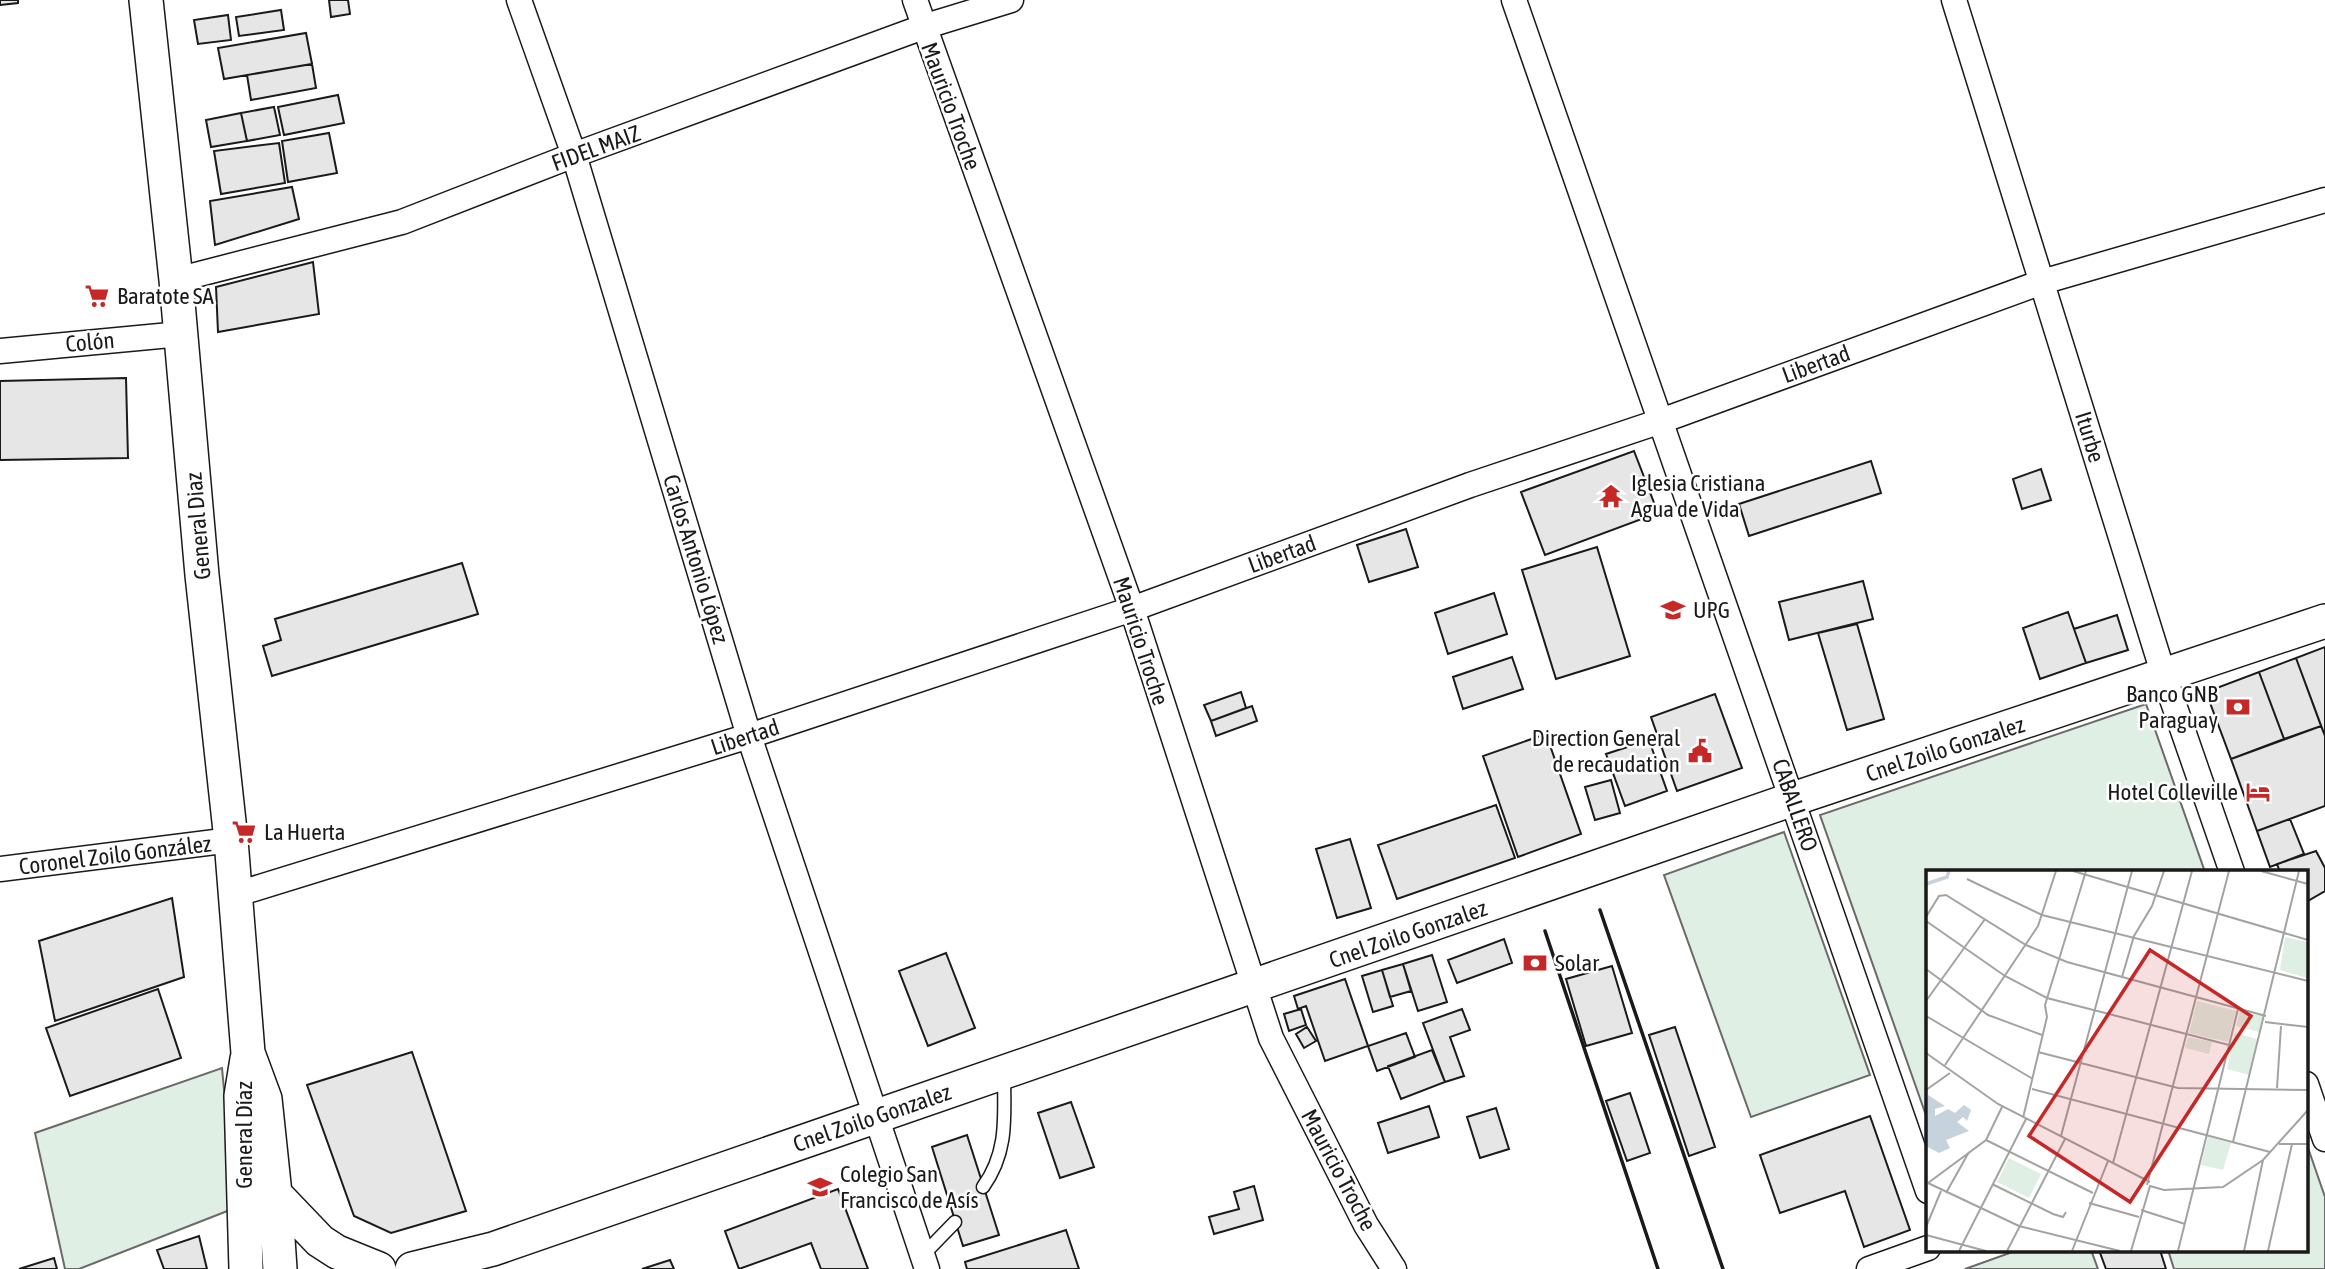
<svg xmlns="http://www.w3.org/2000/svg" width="2325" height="1269" font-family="'Asap Condensed',sans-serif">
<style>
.green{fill:#e0efe3;stroke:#6a6a6a;stroke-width:2}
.building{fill:#e6e6e6;stroke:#1a1a1a;stroke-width:2}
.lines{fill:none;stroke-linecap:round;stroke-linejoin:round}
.lane-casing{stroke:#1a1a1a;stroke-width:15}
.street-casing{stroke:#1a1a1a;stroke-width:27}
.secondary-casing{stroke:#1a1a1a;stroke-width:36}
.lane{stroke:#fff;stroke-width:12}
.street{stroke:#fff;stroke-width:24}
.secondary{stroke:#fff;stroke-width:33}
.wall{stroke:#1a1a1a;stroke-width:3.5}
.labels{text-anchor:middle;stroke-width:5;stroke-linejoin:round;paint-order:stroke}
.street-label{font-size:23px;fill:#1a1a1a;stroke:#fff}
.poi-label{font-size:23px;fill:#1a1a1a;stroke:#fff;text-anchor:start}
.inset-river{fill:none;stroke:#c6d2dc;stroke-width:3.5}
.inset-road{fill:none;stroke:#a3a3a3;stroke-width:2}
.view{fill:#c62828;fill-opacity:0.15;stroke:#c62828;stroke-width:3.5}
.inset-edge{fill:none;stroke:#1a1a1a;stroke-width:3.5}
</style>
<rect width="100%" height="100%" fill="#fff"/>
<path class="green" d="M 2146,704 L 2205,872 L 1928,872 L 1928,1121 L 1820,815 Z
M 1784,832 L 1870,1075 L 1751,1117 L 1664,875 Z
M 222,1068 L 235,1208 L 79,1269 L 65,1269 L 35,1133 Z
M 2306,1142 L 2325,1197 L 2325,1269 L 2174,1269 L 2168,1250 L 2306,1250 Z
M 2018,1250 L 2091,1250 L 2098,1269 L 1965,1269 Z"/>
<path class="building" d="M 0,0 L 18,0 L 18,3 L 0,5 Z
M 329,0 L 348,0 L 350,14 L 331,17 Z
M 281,10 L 284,30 L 239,36 L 236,17 Z
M 228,15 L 231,40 L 198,44 L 194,20 Z
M 306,33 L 312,64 L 224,79 L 218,48 Z
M 312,64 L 316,88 L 251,100 L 247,75 Z
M 338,95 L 344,123 L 284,135 L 278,107 Z
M 274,107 L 280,135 L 247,141 L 241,113 Z
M 241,113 L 247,141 L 211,147 L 206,120 Z
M 329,133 L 337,173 L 288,182 L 282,141 Z
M 279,143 L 285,183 L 221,194 L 214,151 Z
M 292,187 L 299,219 L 215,245 L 210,201 Z
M 313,262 L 319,314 L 218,332 L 216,287 Z
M 126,378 L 128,458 L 0,460 L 0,381 Z
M 1634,451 L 1658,513 L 1545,555 L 1521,492 Z
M 1871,461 L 1881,493 L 1749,536 L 1739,504 Z
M 2041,469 L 2051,500 L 2022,509 L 2013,479 Z
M 1406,529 L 1418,567 L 1369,582 L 1357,545 Z
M 1597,547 L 1630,656 L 1556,679 L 1522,570 Z
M 462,563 L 478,614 L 272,676 L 263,646 L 281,640 L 275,619 Z
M 1863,581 L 1873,619 L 1789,640 L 1779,602 Z
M 1494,593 L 1507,634 L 1448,654 L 1435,613 Z
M 2068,612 L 2086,663 L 2040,679 L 2023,628 Z
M 2117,615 L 2128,650 L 2086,663 L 2074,629 Z
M 1857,624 L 1884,719 L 1847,730 L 1818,633 Z
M 2325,647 L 2325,736 L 2296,658 Z
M 1512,657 L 1523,689 L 1463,709 L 1453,677 Z
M 2296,658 L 2321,726 L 2284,739 L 2259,672 Z
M 2259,672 L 2284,739 L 2231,759 L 2206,692 Z
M 1241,692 L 1246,708 L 1211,721 L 1204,705 Z
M 1715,694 L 1742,768 L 1677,791 L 1651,717 Z
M 1252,706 L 1257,721 L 1216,736 L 1211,721 Z
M 2321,726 L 2325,736 L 2325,806 L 2257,831 L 2231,759 Z
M 1546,734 L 1581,834 L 1518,857 L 1483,756 Z
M 1649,740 L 1667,791 L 1625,806 L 1606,754 Z
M 1611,780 L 1620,813 L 1595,820 L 1585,787 Z
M 1496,805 L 1515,858 L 1397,899 L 1378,845 Z
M 2290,819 L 2304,854 L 2270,867 L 2257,831 Z
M 1350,839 L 1371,908 L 1337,918 L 1316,849 Z
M 2316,851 L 2325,868 L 2325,891 L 2306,902 L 2306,872 L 2280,872 L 2277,864 Z
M 172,898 L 184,977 L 55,1021 L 39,941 Z
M 1504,939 L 1512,963 L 1457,983 L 1448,960 Z
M 946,953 L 975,1028 L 928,1046 L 899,971 Z
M 1432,955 L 1447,1002 L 1418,1011 L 1403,964 Z
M 1403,964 L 1411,991 L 1390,997 L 1382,970 Z
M 1612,966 L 1632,1033 L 1586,1046 L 1566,979 Z
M 1382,970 L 1393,1006 L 1373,1012 L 1362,976 Z
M 1345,979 L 1368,1046 L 1325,1061 L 1306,1006 L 1298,1009 L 1294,996 Z
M 158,989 L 181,1058 L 70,1096 L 46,1028 Z
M 1301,1009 L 1306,1025 L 1289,1031 L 1284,1014 Z
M 1462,1009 L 1470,1030 L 1450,1037 L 1464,1076 L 1445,1082 L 1423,1023 Z
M 1307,1027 L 1316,1041 L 1304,1048 L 1296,1034 Z
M 1675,1027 L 1715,1147 L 1689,1156 L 1649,1035 Z
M 1406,1033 L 1415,1057 L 1377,1071 L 1368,1046 Z
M 1432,1050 L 1445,1082 L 1401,1099 L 1388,1066 Z
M 412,1052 L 466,1211 L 391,1233 L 354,1216 L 307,1085 Z
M 1630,1093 L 1650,1153 L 1627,1161 L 1606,1101 Z
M 1071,1102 L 1094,1167 L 1060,1178 L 1038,1113 Z
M 1429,1106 L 1439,1137 L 1388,1153 L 1378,1123 Z
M 1496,1108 L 1509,1149 L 1480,1158 L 1467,1117 Z
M 1870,1116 L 1910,1230 L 1864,1247 L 1845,1191 L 1780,1213 L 1760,1155 Z
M 967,1135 L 999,1235 L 963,1246 L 932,1147 Z
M 1254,1186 L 1263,1220 L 1214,1234 L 1209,1217 L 1239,1209 L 1234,1192 Z
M 838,1189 L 868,1269 L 821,1269 L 811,1243 L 739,1269 L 725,1231 Z
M 1066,1230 L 1079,1269 L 967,1269 L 965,1262 Z
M 199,1236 L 207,1269 L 164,1269 L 157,1250 Z
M 2099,1250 L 2160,1250 L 2166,1269 L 2106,1269 Z
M 54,1258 L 57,1269 L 19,1269 Z
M 670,1260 L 674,1269 L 642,1269 Z"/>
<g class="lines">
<g class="lane-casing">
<path id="lane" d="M 983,1187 C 1009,1151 1004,1115 1004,1073
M 922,1256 L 955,1222"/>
</g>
<g class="street-casing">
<path id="street" d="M 519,0 L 574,155 L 749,736 L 927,1269
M 915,0 L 1132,609 L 1271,1038 L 1366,1225 L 1394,1269
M 1514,0 L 1928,1191
M 1954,0 L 2164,676 L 2232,872
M 176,280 L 402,222 L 574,155 L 923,27 L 1011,0
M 0,351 L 181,334
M 0,869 L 231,840
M 234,895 L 749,736 L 1132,609 L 1470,485 L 1661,421 L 2042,282 L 2325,200
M 2306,1084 L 2325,1139
M 1869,1269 L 1928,1248"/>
</g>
<g class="secondary-casing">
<path id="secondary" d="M 146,0 L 176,280 L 202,575 L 231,840 L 248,1053 L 265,1099 L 275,1194 L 280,1269
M 275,1194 L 320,1241 L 337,1252 L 379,1269
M 246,1269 L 241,1096 L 247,1059
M 412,1269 L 493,1249 L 1793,799 L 2325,621"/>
</g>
<use href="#lane" class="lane"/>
<use href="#street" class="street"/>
<use href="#secondary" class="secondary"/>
<path class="wall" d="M 1600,910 L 1723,1269
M 1545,931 L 1658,1269"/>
</g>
<defs>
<g id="supermarket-bare" transform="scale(1.89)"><path d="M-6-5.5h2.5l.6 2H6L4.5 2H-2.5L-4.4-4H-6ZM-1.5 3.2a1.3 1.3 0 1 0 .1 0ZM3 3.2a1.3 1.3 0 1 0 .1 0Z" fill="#c62828" stroke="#fff" stroke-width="2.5" paint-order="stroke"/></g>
<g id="temple-bare" transform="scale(1.89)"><path d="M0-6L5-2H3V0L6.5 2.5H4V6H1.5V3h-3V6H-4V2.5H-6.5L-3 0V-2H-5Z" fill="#c62828" stroke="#fff" stroke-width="2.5" paint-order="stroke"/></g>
<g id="university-bare" transform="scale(1.89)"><path d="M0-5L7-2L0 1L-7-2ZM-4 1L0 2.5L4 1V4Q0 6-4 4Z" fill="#c62828" stroke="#fff" stroke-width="2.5" paint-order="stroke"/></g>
<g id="bank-bare" transform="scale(1.89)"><path d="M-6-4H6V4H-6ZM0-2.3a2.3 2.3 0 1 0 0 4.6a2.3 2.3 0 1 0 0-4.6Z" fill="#c62828" stroke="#fff" stroke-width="2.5" paint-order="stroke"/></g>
<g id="civic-bare" transform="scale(1.89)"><path d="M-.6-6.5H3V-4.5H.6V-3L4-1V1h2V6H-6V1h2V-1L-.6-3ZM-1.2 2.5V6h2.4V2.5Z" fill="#c62828" stroke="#fff" stroke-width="2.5" paint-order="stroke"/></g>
<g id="hotel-bare" transform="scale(1.89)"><path d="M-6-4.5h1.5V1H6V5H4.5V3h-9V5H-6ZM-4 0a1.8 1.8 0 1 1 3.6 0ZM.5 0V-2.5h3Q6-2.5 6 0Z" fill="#c62828" stroke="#fff" stroke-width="2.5" paint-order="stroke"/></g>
</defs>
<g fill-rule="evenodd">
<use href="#supermarket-bare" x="97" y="296"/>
<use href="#temple-bare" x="1611" y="496"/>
<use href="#university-bare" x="1673" y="610"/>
<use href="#bank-bare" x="2238" y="707"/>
<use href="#civic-bare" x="1700" y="751"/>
<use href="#hotel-bare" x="2258" y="792"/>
<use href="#supermarket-bare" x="244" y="832"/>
<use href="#bank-bare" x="1535" y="963"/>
<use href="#university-bare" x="820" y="1187"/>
</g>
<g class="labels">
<g class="street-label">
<text transform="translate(951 106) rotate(70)" y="8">Mauricio Troche</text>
<text transform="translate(596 148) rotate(-20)" y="8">FIDEL MAIZ</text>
<text transform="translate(90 342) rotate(-5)" y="8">Colón</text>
<text transform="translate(1816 364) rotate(-20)" y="8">Libertad</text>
<text transform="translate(2090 437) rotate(73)" y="8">Iturbe</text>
<text transform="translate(198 526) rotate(-95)" y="8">General Diaz</text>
<text transform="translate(1282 554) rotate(-20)" y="8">Libertad</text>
<text transform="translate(696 559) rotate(73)" y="8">Carlos Antonio López</text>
<text transform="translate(1141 641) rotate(72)" y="8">Mauricio Troche</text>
<text transform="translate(745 737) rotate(-18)" y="8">Libertad</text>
<text transform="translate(1945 749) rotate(-18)" y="8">Cnel Zoilo Gonzalez</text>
<text transform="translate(1795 805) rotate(71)" y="8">CABALLERO</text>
<text transform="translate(115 855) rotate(-7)" y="8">Coronel Zoilo González</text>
<text transform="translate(1408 934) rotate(-19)" y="8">Cnel Zoilo Gonzalez</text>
<text transform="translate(872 1118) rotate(-19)" y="8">Cnel Zoilo Gonzalez</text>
<text transform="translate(244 1135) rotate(-90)" y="8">General Díaz</text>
<text transform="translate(1339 1170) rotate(62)" y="8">Mauricio Troche</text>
</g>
<g class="poi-label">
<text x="117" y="304">Baratote SA</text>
<text x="1631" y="491">Iglesia Cristiana<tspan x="1631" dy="26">Agua de Vida</tspan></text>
<text x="1693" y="618">UPG</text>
<text x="2218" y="702" text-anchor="end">Banco GNB<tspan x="2218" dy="26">Paraguay</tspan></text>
<text x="1680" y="746" text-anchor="end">Direction General<tspan x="1680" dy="26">de recaudation</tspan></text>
<text x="2238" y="800" text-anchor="end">Hotel Colleville</text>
<text x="264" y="840">La Huerta</text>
<text x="1555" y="971">Solar</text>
<text x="840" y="1182">Colegio San<tspan x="840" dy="26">Francisco de Asís</tspan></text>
</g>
</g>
<g transform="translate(1926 870)">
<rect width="382" height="382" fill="#fff"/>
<path d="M 359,67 L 381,72 L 381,108 L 354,100 ZM 271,131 L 310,141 L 302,172 L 263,163 ZM 314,141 L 337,146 L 333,162 L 310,156 ZM 309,163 L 331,169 L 323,205 L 301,199 ZM 262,167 L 286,172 L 283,184 L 259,178 ZM 282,267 L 305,273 L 297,300 L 275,295 ZM 83,288 L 115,304 L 103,328 L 71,312 Z" fill="#e0efe3"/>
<path d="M 2,225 L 19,236 L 9,239 L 9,246 L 22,239 L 29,243 L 38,235 L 45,240 L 41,251 L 37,247 L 31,252 L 43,261 L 20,270 L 24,278 L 13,283 L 0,276 Z" fill="#c6d2dc"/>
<path class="inset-river" d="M 0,14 L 21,7 L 23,1"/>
<path class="inset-road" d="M 147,1 L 382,70M 335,1 L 382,14M 41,9 L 116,45 L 382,111M 0,47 L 13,26 L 20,25 L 100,75 L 141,92 L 340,146M 0,51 L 79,106 L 121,128 L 303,175M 0,99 L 62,145 L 116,165M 196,107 L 208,66 L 226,36 L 238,1M 0,131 L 59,49M 0,146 L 107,209M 339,152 L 382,157M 112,182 L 252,218 L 382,220M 0,183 L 72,234 L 224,312M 19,195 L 112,56 L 130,1M 351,218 L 355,156M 106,219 L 344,282M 0,220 L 24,203M 97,248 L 121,147 L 119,135 L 160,1M 135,266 L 206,1M 60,270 L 167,323M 307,272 L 373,1M 353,274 L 382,274M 187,293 L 266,1M 2,313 L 93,356 L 194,381M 2,313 L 60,270 L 76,237M 66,314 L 127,344 L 137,347 L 140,342M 221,315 L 303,1M 20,323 L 43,282M 163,333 L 213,347M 215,340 L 259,354M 0,357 L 15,321M 0,365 L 60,381M 33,381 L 100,249M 81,381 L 139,269M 146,381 L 182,291M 205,381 L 224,316 L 238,320 L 297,317 L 337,290 L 382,240M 252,381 L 312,139M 318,381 L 337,290M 342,381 L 366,274"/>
<path class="view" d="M 224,80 L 325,146 L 204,332 L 103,266 Z"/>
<rect width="382" height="382" class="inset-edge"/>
</g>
</svg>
